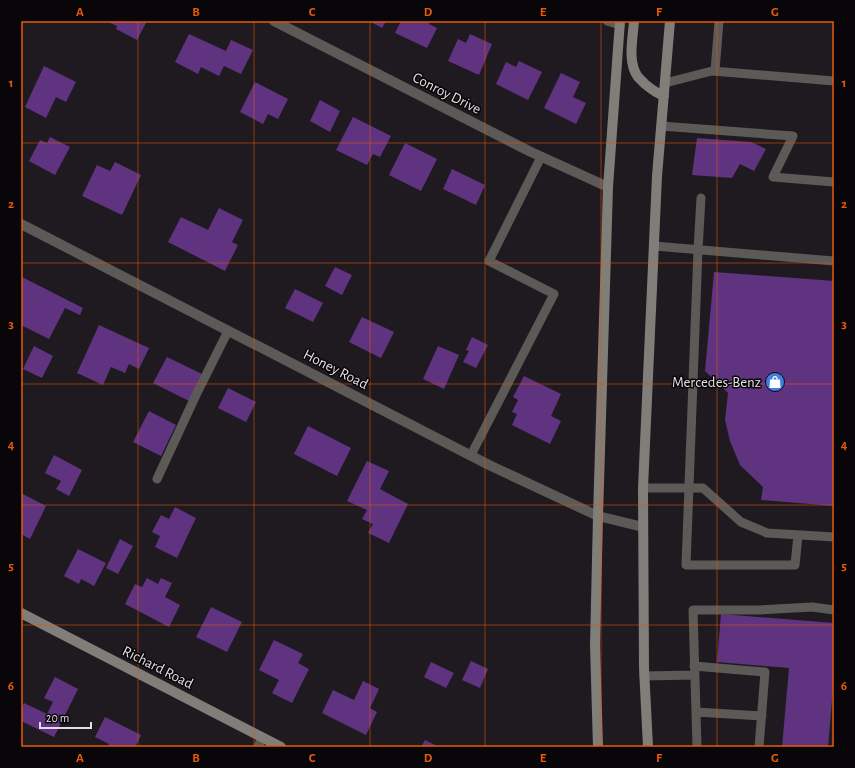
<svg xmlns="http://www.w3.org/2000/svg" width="855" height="768" font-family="'Alegreya Sans',sans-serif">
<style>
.building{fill:#5f337f}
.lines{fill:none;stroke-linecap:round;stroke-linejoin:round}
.lane{stroke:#5b5a57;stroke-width:9}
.street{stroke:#5b5a57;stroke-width:10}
.secondary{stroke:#807e79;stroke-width:10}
.grid{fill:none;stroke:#e8590c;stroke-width:1;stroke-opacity:0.55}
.labels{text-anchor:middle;stroke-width:3;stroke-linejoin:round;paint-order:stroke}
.street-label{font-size:15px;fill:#e1dee1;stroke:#080608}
.poi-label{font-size:15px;fill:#e1dee1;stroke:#080608;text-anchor:end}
.neatline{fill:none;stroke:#e8590c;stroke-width:1.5}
.grid-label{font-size:13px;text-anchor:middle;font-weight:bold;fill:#e8590c}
</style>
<rect width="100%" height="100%" fill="#1f1a1f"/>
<path class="building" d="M 106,21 L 147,21 L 137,40 L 116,29 L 117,26 Z
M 369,21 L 386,21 L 382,28 Z
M 401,21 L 430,21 L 429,24 L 437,28 L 427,48 L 395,33 Z
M 189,34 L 226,51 L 231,40 L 253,50 L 241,74 L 224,66 L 219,76 L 201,67 L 198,74 L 175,62 Z
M 470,34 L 492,44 L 479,75 L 448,61 L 458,39 L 466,43 Z
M 519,61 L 542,72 L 528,100 L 496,84 L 506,62 L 516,67 Z
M 44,66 L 76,82 L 66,102 L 56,97 L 46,118 L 25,107 Z
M 561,73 L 580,82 L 573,97 L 586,103 L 576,124 L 544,108 Z
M 255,82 L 288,99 L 278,119 L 268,114 L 263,124 L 240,112 Z
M 320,100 L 340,111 L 330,132 L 310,121 Z
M 353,117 L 391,136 L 380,157 L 373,154 L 367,165 L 336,150 Z
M 50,137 L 70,147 L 55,175 L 29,161 L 40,140 L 47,143 Z
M 697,138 L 751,142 L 766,149 L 754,171 L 740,164 L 732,178 L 692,175 Z
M 405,143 L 437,159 L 421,191 L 389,175 Z
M 115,162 L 141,175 L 122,215 L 82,196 L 97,165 L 110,171 Z
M 452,169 L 485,185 L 476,205 L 443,189 Z
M 219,208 L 243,220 L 232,242 L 238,245 L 225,271 L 168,242 L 181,217 L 208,230 Z
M 335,267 L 352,275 L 342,295 L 325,286 Z
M 714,272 L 834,281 L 834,506 L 761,500 L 763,487 L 740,465 L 730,441 L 725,420 L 728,393 L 705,371 Z
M 22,277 L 83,308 L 80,315 L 65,308 L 49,339 L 21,325 Z
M 295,289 L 323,303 L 313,322 L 285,308 Z
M 362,317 L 394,332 L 381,358 L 349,342 Z
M 99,325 L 149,348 L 139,369 L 129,364 L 125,373 L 111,367 L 103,385 L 77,373 Z
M 472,337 L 488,345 L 476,368 L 463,362 L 469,351 L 466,350 Z
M 34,346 L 53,356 L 42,378 L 23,369 Z
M 438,346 L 459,355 L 444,389 L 423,379 Z
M 167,357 L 202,374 L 189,401 L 153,383 Z
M 524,376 L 561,394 L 551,416 L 561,421 L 550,444 L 512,425 L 517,414 L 512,412 L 518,400 L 513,397 Z
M 228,388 L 256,402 L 246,422 L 218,408 Z
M 149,411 L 176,425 L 161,456 L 133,442 Z
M 308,426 L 351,448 L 337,476 L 294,454 Z
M 54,455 L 82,470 L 69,496 L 56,489 L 61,481 L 45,473 Z
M 367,461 L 389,471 L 380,489 L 408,504 L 389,543 L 368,533 L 373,524 L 362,519 L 367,510 L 347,501 Z
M 21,493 L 46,506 L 30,539 L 21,534 Z
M 175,507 L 196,518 L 177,558 L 155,547 L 160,536 L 152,532 L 161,515 L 169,519 Z
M 120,539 L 133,546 L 118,574 L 106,568 Z
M 78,549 L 106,563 L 94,586 L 81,579 L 79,584 L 64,576 Z
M 147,578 L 158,584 L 161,578 L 172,583 L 165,597 L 180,605 L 169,627 L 125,604 L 135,584 L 142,587 Z
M 211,607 L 242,622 L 227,652 L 196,637 Z
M 721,614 L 834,623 L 834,677 L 828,747 L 782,747 L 789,668 L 717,662 Z
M 274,640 L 303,654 L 298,663 L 309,669 L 292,703 L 272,693 L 279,680 L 259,670 Z
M 471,661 L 488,669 L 480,688 L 462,680 Z
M 431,662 L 454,673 L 446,688 L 424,677 Z
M 55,677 L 78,689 L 54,737 L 21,721 L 21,709 L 24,703 L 47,714 L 53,702 L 44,698 Z
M 363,681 L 379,689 L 370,708 L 377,712 L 366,735 L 322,713 L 333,690 L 354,700 Z
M 105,717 L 141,735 L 135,747 L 107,747 L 109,744 L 95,737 Z
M 425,740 L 439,747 L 421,747 Z"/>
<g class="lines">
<path class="lane" d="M 607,21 L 620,25
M 715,71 L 719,21
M 665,83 L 712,71 L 834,81
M 661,126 L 793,136 L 773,177 L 834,182
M 701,198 L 698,250 L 686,565 L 795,565 L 798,535
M 654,246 L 834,261
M 471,455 L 554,294 L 489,261 L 541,157
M 157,479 L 196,395 L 228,331
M 643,488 L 703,488 L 741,522 L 767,533 L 834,537
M 694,666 L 765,672 L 759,747
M 644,676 L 695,675
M 696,712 L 762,716
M 258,747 L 262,737
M 697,747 L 693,610 L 759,610 L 812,607 L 834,610"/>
<path class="street" d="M 274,21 L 531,152 L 608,187
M 21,224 L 489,465 L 598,516 L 643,527"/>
<path class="secondary" d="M 634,21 C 633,38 627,62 638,77 C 640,79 643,82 645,84 C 651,89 656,93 664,96
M 21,613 L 281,747
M 598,747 L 595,645 L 598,516 L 608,187 L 620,21
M 648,747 L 644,668 L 643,488 L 657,176 L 670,21"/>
</g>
<path class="grid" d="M 138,21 L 138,747M 254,21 L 254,747M 370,21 L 370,747M 485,21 L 485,747M 601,21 L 601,747M 717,21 L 717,747M 21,143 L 834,143M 21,263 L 834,263M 21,384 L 834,384M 21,505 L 834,505M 21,625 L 834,625"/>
<defs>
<g id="shop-disc" transform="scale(1)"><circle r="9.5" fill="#3f7fe0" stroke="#080608"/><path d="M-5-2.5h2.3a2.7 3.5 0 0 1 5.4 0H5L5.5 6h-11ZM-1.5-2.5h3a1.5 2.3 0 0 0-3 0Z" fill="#fff"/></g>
</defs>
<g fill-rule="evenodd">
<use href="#shop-disc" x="775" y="382"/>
</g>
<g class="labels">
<g class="street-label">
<text transform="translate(447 93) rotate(27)" y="5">Conroy Drive</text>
<text transform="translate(336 369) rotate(27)" y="5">Honey Road</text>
<text transform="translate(158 667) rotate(27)" y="5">Richard Road</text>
</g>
<g class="poi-label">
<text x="761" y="387">Mercedes-Benz</text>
</g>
</g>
<rect width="855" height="768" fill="none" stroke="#080608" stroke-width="44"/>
<path d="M40 722v6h51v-6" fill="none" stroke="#e1dee1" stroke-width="2"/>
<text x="46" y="722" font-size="12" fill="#e1dee1" stroke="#080608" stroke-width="3" paint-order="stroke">20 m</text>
<rect x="22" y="22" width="811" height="724" class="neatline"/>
<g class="grid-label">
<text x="80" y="16">A</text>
<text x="196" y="16">B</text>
<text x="312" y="16">C</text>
<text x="428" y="16">D</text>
<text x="543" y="16">E</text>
<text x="659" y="16">F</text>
<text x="775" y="16">G</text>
<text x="11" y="87">1</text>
<text x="844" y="87">1</text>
<text x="11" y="208">2</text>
<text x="844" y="208">2</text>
<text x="11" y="328">3</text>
<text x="844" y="328">3</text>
<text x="11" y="449">4</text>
<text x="844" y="449">4</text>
<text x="11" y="570">5</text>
<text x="844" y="570">5</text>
<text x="11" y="690">6</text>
<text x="844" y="690">6</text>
<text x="80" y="762">A</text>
<text x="196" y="762">B</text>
<text x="312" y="762">C</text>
<text x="428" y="762">D</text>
<text x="543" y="762">E</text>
<text x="659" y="762">F</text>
<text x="775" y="762">G</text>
</g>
</svg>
